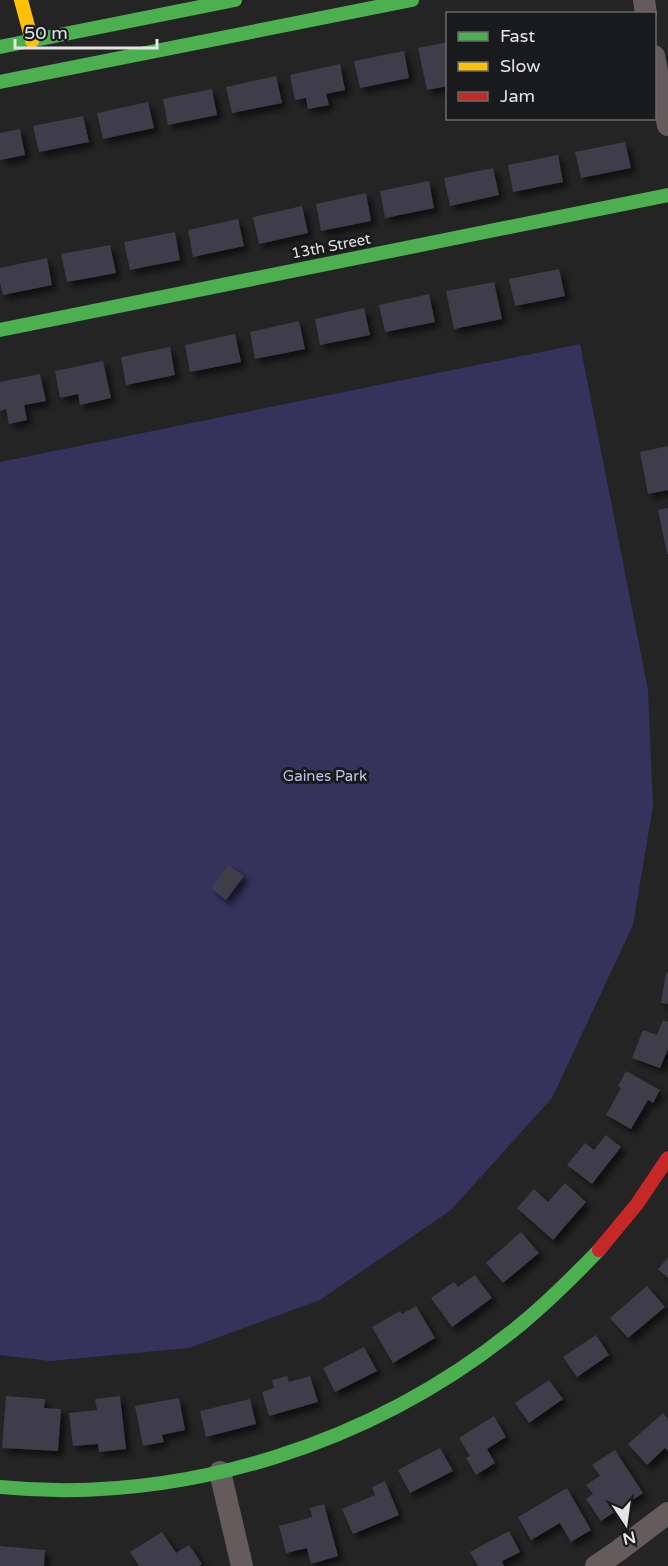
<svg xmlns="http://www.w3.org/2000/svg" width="668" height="1566" font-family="'Varela Round',sans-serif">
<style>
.green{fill:#35325c}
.building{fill:#3f3c4b;filter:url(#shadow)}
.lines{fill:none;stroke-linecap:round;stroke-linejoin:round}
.street{stroke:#655a5c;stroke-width:22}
.fast{stroke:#4caf50;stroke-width:14}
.slow{stroke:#ffc107;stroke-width:14}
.jam{stroke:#c62828;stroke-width:14}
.labels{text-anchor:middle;stroke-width:6;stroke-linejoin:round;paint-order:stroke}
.street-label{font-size:15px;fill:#e4e4e5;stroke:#191a1c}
.park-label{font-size:15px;fill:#c1c1ed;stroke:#191a1c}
</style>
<defs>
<filter id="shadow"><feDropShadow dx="5" dy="5" stdDeviation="3" flood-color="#0009"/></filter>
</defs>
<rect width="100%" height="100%" fill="#242425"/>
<path class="green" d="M 580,344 L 648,690 L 653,806 L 633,925 L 552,1098 L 451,1210 L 320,1300 L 189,1348 L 50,1361 L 0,1355 L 0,462 Z"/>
<path class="building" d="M 448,42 L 448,86 L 427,90 L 418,48 Z
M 404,51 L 409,78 L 360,88 L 354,61 Z
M 340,64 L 345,90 L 326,94 L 329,105 L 308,109 L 306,98 L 295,100 L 290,75 Z
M 276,76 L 282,103 L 232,113 L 226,87 Z
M 212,89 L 217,115 L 168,125 L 163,99 Z
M 148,102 L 154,128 L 103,139 L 97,113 Z
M 83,116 L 89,142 L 39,152 L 33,126 Z
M 20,129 L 25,155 L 0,160 L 0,133 Z
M 625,142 L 631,168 L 581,178 L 575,152 Z
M 558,155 L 563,182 L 513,192 L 508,165 Z
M 493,168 L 499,195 L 450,206 L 444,178 Z
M 429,181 L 434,208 L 385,218 L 380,191 Z
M 366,193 L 371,221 L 321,231 L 316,204 Z
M 302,206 L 308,233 L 259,244 L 253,217 Z
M 238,219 L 244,246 L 193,257 L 188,230 Z
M 175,232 L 180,260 L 130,270 L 124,242 Z
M 110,245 L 116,273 L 67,282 L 61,254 Z
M 47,258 L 52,285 L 3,295 L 0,283 L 0,268 Z
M 559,269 L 565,296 L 515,306 L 509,279 Z
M 494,282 L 502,319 L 454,329 L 446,291 Z
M 429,294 L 435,322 L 385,332 L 379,305 Z
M 364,308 L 370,335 L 320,345 L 315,319 Z
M 299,321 L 305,349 L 255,359 L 250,332 Z
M 235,334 L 241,362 L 190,372 L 185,345 Z
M 170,347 L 175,375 L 126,385 L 121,357 Z
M 103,361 L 111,398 L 80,405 L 78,394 L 60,398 L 55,371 Z
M 40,374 L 46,401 L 24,405 L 27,420 L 9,424 L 6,409 L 0,411 L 0,382 Z
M 668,446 L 668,490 L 648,494 L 640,452 Z
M 668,508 L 668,554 L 667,554 L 658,510 Z
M 228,865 L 244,876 L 226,900 L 211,888 Z
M 666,973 L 668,973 L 668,1004 L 661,1003 Z
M 663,1020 L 668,1022 L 668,1049 L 660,1068 L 632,1058 L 643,1030 L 657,1035 Z
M 626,1071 L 660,1090 L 653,1103 L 648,1100 L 631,1129 L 606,1115 L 621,1088 L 618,1086 Z
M 606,1135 L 621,1147 L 592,1184 L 567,1165 L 585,1143 L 594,1150 Z
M 565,1183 L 586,1202 L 553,1240 L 517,1208 L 534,1189 L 548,1202 Z
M 521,1232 L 539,1253 L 503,1283 L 486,1263 Z
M 668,1258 L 668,1278 L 658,1269 Z
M 475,1275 L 492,1298 L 452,1327 L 431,1298 L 454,1282 L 458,1287 Z
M 647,1286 L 665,1307 L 628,1338 L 610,1318 Z
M 416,1306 L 435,1338 L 393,1363 L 372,1327 L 400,1311 L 402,1314 Z
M 596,1335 L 609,1355 L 577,1377 L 563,1357 Z
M 364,1347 L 377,1371 L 335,1392 L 323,1368 Z
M 287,1376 L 289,1382 L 310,1376 L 318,1402 L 269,1416 L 262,1392 L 274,1388 L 272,1380 Z
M 549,1380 L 563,1399 L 529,1423 L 515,1403 Z
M 6,1396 L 45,1399 L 44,1408 L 61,1409 L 58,1451 L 2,1448 Z
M 120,1396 L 126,1449 L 99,1452 L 98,1444 L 73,1446 L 69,1413 L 97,1410 L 95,1399 Z
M 179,1398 L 185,1430 L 162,1435 L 164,1442 L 143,1446 L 135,1406 Z
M 250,1399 L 256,1424 L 206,1437 L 200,1411 Z
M 663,1413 L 668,1419 L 668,1451 L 665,1448 L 647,1465 L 628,1444 Z
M 494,1416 L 506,1437 L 487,1449 L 495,1463 L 476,1475 L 466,1458 L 470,1456 L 459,1438 Z
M 440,1448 L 453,1471 L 410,1493 L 398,1470 Z
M 615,1450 L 643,1493 L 601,1521 L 586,1499 L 593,1494 L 586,1485 L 600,1476 L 592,1465 Z
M 385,1481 L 399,1515 L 353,1534 L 342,1509 L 375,1495 L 372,1487 Z
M 567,1488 L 591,1530 L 571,1542 L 560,1523 L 531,1540 L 518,1517 Z
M 324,1504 L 338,1556 L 311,1564 L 307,1548 L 286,1553 L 279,1526 L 312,1517 L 310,1508 Z
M 509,1531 L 520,1552 L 502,1561 L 504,1566 L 478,1566 L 470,1552 Z
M 162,1532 L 176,1553 L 189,1545 L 202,1564 L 199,1566 L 139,1566 L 130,1552 Z
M 0,1546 L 45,1550 L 44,1566 L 0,1566 Z"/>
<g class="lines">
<path class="street" d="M 644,0 L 646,14
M 654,56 L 668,125
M 220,1472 L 242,1566
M 596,1566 L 618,1551 L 668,1513"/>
<path class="fast" d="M 0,47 L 235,0
M 0,82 L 412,0
M 0,330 L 668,195
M 0,1487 C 185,1505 376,1443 520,1325 C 548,1302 573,1277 599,1250"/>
<path class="slow" d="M 21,0 L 32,41"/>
<path class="jam" d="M 599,1250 L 637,1204 L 668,1158"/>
</g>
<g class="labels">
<g class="street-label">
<text transform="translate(331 246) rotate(-11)" y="5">13th Street</text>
</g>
<g class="park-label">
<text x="325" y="781">Gaines Park</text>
</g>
</g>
<rect x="446" y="12" width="210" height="108" fill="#191a1c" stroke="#6a6b6c" stroke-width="1.5"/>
<rect x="458" y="32" width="30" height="9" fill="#4caf50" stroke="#6a6b6c" stroke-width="1.5"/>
<text x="500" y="42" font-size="18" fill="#e4e4e5">Fast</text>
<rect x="458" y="62" width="30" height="9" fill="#ffc107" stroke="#6a6b6c" stroke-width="1.5"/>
<text x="500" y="72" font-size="18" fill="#e4e4e5">Slow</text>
<rect x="458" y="92" width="30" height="9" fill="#c62828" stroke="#6a6b6c" stroke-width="1.5"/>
<text x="500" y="102" font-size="18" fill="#e4e4e5">Jam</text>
<g transform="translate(626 1524) rotate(167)" stroke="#191a1c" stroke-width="4.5" paint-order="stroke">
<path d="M0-4.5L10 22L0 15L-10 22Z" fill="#e4e4e5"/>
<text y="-9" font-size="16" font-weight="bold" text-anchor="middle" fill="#e4e4e5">N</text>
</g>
<path d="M15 39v9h142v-9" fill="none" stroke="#e4e4e5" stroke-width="3"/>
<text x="24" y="39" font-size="18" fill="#e4e4e5" stroke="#191a1c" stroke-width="4.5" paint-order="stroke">50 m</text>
</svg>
